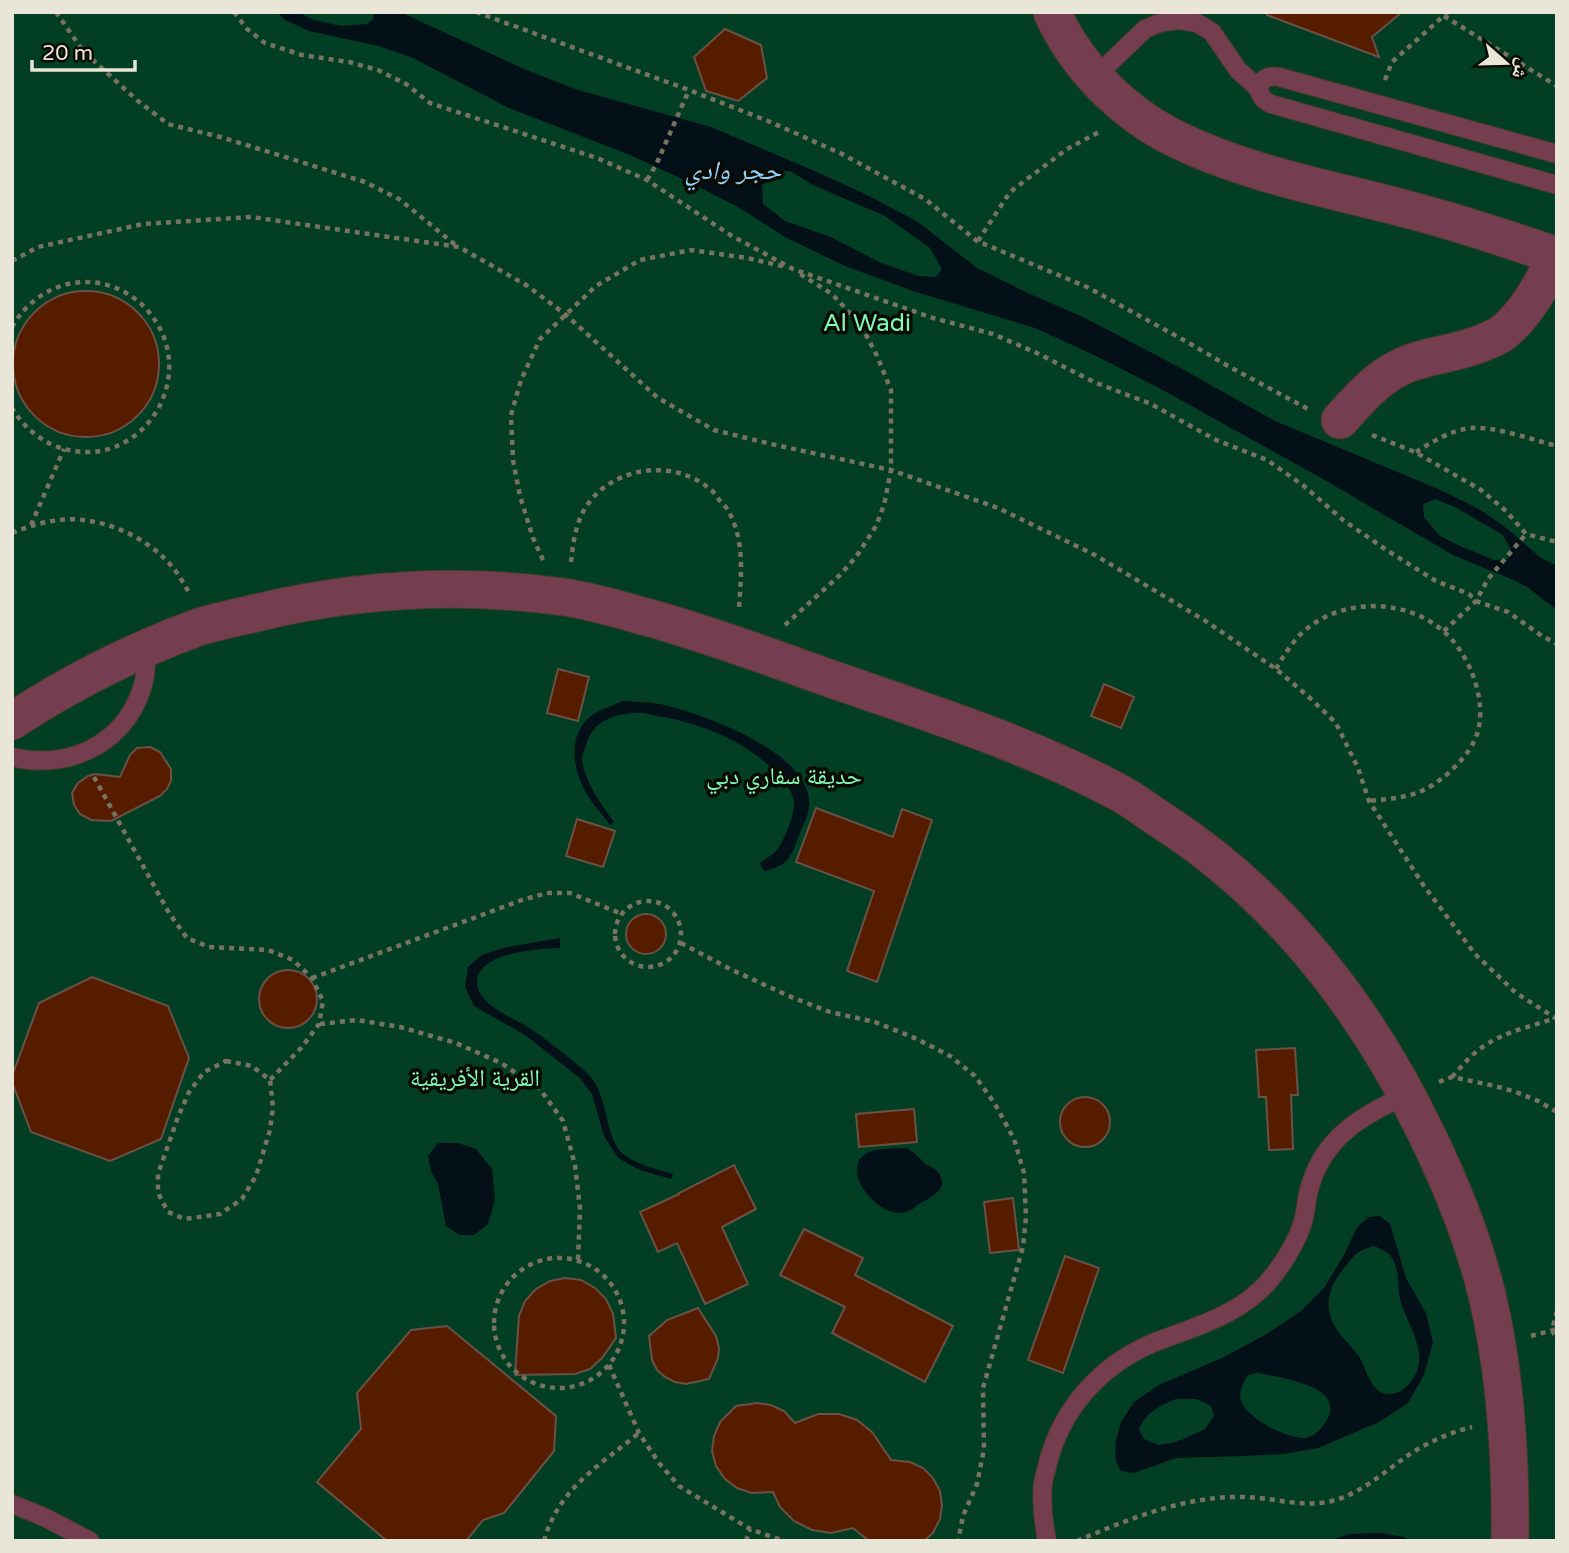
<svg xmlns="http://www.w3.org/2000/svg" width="1569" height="1553" font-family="'Varela Round','Noto Naskh Arabic',sans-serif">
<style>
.green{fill:#023e23}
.water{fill:#041017;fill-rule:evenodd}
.building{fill:#561c00;stroke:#695146;stroke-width:2}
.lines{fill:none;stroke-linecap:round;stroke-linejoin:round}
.lane-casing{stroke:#413d28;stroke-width:20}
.street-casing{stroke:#413d28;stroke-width:39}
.path{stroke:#777360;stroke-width:4.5;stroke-dasharray:5 5;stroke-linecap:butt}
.lane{stroke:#753d50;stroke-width:18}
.street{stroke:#753d50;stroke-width:37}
.labels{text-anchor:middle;stroke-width:7;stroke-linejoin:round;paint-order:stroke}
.park-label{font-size:24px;fill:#80fbb5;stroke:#0c0b03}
.water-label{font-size:26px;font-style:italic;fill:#8fd3fc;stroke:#0c0b03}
</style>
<rect width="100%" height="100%" fill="#26210b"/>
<path class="green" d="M 12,12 L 1557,12 L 1557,1541 L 12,1541 Z"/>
<path class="water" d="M 277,12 L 298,12 L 314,20 L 341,26 L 367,24 L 374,18 L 373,12 L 400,12 L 531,72 L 578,90 L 711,127 L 817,172 L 869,196 L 918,222 L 977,268 L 1030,294 L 1083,317 L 1173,364 L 1275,421 L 1443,491 L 1479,509 L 1505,527 L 1541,558 L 1557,566 L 1557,610 L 1527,587 L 1516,581 L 1453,555 L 1323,479 L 1159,388 L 1094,355 L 1035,328 L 916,292 L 845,266 L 787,238 L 738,207 L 691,183 L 630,155 L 509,108 L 413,58 L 379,46 L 309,31 L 285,20 ZM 774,171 L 790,171 L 813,185 L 885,216 L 930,248 L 942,269 L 936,277 L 918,276 L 879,262 L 831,237 L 785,221 L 763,204 L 762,186 ZM 1435,499 L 1455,507 L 1503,535 L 1511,550 L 1508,559 L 1494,560 L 1458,545 L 1440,536 L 1424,517 L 1423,504 Z
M 622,701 C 634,702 648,702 660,704 C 701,713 804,750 809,799 C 810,811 806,820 801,830 C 792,853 791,866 764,871 L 760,863 C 765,859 772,855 777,850 C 784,841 794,816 794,805 C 795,795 786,784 780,777 C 750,743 706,725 663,717 C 654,716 645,712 636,713 C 613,714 593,721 586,745 C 585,749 582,755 582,760 C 585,782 601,804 614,822 L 610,825 C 602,813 590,802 584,789 C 572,765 568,734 592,715 C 601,709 613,706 622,701 Z
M 560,938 L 560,948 C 538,949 479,952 477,981 C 477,989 480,994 485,1000 C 497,1012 512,1018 526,1026 C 547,1039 567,1056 586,1072 C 610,1093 603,1136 623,1154 C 637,1165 657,1169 673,1174 L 671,1179 L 640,1170 L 618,1158 L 604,1136 L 592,1094 L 580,1078 L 525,1035 L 474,1006 L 465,987 L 468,967 L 482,955 L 503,948 Z
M 438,1143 L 458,1143 L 476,1149 L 492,1169 L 495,1199 L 488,1224 L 474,1235 L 460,1235 L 446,1226 L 438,1184 L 431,1171 L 428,1156 Z
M 906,1148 C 915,1152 919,1159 927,1165 C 929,1166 935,1169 936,1170 C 951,1186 935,1196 922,1202 C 918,1204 914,1209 909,1211 C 893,1218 876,1205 867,1194 C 861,1186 857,1179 857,1169 C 858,1146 889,1149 906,1148 Z
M 1380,1216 L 1390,1224 L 1406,1278 L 1426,1313 L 1433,1342 L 1424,1375 L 1408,1403 L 1379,1422 L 1318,1448 L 1283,1454 L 1244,1456 L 1176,1458 L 1134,1473 L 1121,1471 L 1116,1461 L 1115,1444 L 1121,1422 L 1134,1402 L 1159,1385 L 1224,1357 L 1265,1335 L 1301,1311 L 1324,1288 L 1344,1255 L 1357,1227 L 1369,1217 ZM 1374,1246 C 1381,1249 1387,1251 1392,1258 C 1400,1270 1397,1286 1400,1299 C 1407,1326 1431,1353 1412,1380 C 1407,1387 1400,1394 1390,1394 C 1370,1395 1367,1368 1358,1355 C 1349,1343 1338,1335 1332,1321 C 1323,1299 1333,1280 1348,1263 C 1351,1260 1355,1254 1359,1252 C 1363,1249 1369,1248 1374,1246 ZM 1258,1373 C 1281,1378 1350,1386 1325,1423 C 1319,1431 1314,1437 1304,1438 C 1285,1438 1248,1419 1241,1401 C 1238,1392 1243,1383 1248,1375 ZM 1176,1399 L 1197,1399 L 1211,1406 L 1214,1416 L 1205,1429 L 1176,1442 L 1159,1445 L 1144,1439 L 1139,1430 C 1146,1412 1159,1406 1176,1399 Z
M 1380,1533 L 1404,1537 L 1410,1541 L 1329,1541 L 1349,1534 Z"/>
<path class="building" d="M 1267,12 L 1402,12 L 1372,37 L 1379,57 L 1267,15 Z
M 725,29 L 761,45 L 767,78 L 738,101 L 706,91 L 694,57 Z
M13 364a73 73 0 1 1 146 0a73 73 0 1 1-146 0Z
M 558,669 L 589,677 L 578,721 L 547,713 Z
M 1104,684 L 1134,697 L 1121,728 L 1091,716 Z
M 150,747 L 160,752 L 171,769 L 171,781 L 167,789 L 160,796 L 111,821 L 91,820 L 80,814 L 74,805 L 72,793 L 78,783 L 88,776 L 95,774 L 120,777 L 130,755 L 137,748 Z
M 816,808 L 893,837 L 902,809 L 932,820 L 877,982 L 847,971 L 874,891 L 796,862 Z
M 577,819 L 615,831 L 603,867 L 566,856 Z
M626 934a20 20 0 1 1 40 0a20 20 0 1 1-40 0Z
M259 999a29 29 0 1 1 58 0a29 29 0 1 1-58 0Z
M 92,977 L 168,1006 L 189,1058 L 161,1139 L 110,1161 L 31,1132 L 12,1082 L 12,1076 L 39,1003 Z
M 1295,1048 L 1298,1095 L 1291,1095 L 1293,1149 L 1269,1150 L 1266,1097 L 1259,1097 L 1256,1050 Z
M1060 1122a25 25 0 1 1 50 0a25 25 0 1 1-50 0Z
M 914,1109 L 917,1142 L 859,1147 L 856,1114 Z
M 734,1165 L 756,1209 L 722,1227 L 748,1284 L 705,1304 L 677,1243 L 658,1252 L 640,1212 L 679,1194 L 679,1193 Z
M 1013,1198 L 1019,1250 L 990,1253 L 984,1202 Z
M 804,1229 L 863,1258 L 855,1275 L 953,1326 L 925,1382 L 832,1333 L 845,1307 L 780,1275 Z
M 1065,1256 L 1099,1268 L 1063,1373 L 1028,1360 Z
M 565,1278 L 581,1280 L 595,1288 L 606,1299 L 613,1314 L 616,1338 L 602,1358 L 590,1369 L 575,1374 L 515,1375 L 519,1316 L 525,1301 L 536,1289 L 550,1281 Z
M 698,1308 L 716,1336 L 719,1348 L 718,1358 L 709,1379 L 686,1384 L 675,1382 L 665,1377 L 657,1370 L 652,1360 L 649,1336 L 667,1320 Z
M 447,1326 L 556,1416 L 554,1451 L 504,1513 L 483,1520 L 466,1541 L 387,1541 L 317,1482 L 361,1429 L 357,1393 L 411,1330 Z
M 757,1403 L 771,1405 L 784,1411 L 795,1423 L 818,1414 L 839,1414 L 857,1420 L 872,1432 L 891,1460 L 910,1462 L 923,1468 L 933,1478 L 940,1491 L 942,1505 L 940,1519 L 933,1533 L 924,1541 L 869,1541 L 853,1528 L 831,1533 L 812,1530 L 794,1521 L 780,1507 L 773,1492 L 752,1493 L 737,1488 L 725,1479 L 716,1466 L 712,1451 L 714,1436 L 720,1422 L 736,1406 Z"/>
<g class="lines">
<g class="lane-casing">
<path id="lane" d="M 1095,77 L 1145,29 L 1162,22 L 1179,20 L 1197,23 L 1212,32 L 1238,70 L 1259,89
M 1557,154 L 1279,77 C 1258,73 1251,95 1271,104 L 1557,185
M 12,757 C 73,772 133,739 145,676 C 146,667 146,657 146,648
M 12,1504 L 44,1517 L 90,1541
M 1047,1541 C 1043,1521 1041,1503 1043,1483 C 1044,1476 1047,1469 1048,1462 C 1063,1407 1101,1365 1153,1343 C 1193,1327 1239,1316 1269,1281 C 1283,1264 1296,1244 1303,1222 C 1306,1211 1306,1201 1309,1190 C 1323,1137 1361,1116 1408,1094"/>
</g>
<g class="street-casing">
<path id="street" d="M 1052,12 C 1076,66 1123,113 1176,139 C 1249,175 1332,189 1410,210 C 1459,223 1508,239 1557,256
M 1340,420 C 1361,397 1380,374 1410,363 C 1435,354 1461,353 1487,341 C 1491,339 1497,337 1501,334 C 1525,317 1543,282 1557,256
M 12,721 C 70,683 131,652 196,628 C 215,621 236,618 256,613 C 356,589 462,583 564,597 C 597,602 631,613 664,622 C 717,638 768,656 820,675 C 920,710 1024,742 1118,792 C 1133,800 1147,811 1161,820 C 1278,895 1365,1007 1425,1131 C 1451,1184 1473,1237 1487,1295 C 1506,1375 1511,1458 1510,1541"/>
</g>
<path class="path" d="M 56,12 L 83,51 L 138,101 L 168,124 L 224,138 L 365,182 L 399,199 L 458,247
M 234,12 L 247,29 L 265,43 L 302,55 L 349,62 L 378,70 L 406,84 L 430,103 L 597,158 L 647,180 L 732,236 L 793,269 L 933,318 L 993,334 L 1039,354 L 1096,383 L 1149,403 L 1216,440 L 1267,460 L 1304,486 L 1343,520 L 1388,551 L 1436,581 L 1469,594 L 1476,601 L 1508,612 L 1542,636 L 1557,644
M 476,12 L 689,90 L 768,121 L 842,154 L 925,199 L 977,241 L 1087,287 L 1189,343 L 1228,366 L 1308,409
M 1444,16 L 1557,86
M 1385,80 L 1392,62 L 1448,12
M 647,180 L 656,165 L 689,90
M 978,241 L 1010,192 L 1067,149 L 1099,132
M 12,261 L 38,247 L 143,224 L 251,217 L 459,247 L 526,285 L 565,314 L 658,398 L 714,430 L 771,444 L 891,470 L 998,508 L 1095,555 L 1204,620 L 1276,669 L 1310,698 L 1336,723 L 1358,768 L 1369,801 L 1424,886 L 1475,954 L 1516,993 L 1557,1019
M 12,327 C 27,300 55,282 86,282 C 109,282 133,293 148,311 C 205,377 138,478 55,446 C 37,438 22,425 12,408
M 1372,435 L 1415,452 L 1481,490 L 1506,511 L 1526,534 L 1557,542
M 1416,452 C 1432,442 1451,430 1471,428 C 1495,426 1533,440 1557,446
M 31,525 L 64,449
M 12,533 C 27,527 42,522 59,520 C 100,515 149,537 174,569 C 180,576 184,585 189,592
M 543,560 L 533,538 L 520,496 L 513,460 L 511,415 L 521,380 L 540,339 L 596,286 L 640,260 L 691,250 L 747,258 L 786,267
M 571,562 C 573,545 575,526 584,510 C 609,467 672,457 710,489 C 714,492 717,497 720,501 C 724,505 728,509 730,514 C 745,544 741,576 739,608
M 785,625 L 840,575 L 856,557 L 876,526 L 884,505 L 891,470 L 891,390 L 877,356 L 861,325 L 832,294 L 800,274
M 1444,631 L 1476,601 L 1488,579 L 1526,534
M 1276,669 C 1284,655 1292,642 1304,631 C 1342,598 1404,598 1442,630 C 1455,640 1466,658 1472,673 C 1479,691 1483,712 1478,731 C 1472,754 1446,778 1426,789 C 1408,798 1388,799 1369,801
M 94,777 L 169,913 L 187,938 L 209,947 L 268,950 L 293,960 L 312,978 L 323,1001 L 319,1024 L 302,1047 L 270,1080
M615 934a33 33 0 1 1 66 0a33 33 0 1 1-66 0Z
M 681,943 L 730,969 L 791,997 L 830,1012 L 875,1022 L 917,1039 L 950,1056 L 975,1076 L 995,1104 L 1014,1139 L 1024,1173 L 1026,1217 L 1023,1247 L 983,1388 L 984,1449 L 977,1484 L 963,1516 L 958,1541
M 312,978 L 522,900 L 547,893 L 570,893 L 622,914
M 320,1024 L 357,1020 L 400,1027 L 456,1043 L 501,1063 L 540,1089 L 563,1121 L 575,1165 L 580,1209 L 578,1260
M 226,1061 L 252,1066 L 270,1080 L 273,1107 L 270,1130 L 256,1176 L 242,1199 L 220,1214 L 185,1219 L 168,1212 L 158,1193 L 158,1174 L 178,1117 L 189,1092 L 204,1072 Z
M 1452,1077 C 1461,1067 1469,1057 1480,1049 C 1500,1033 1529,1027 1553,1019
M 1439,1082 L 1452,1077 L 1495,1086 L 1516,1092 L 1538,1101 L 1557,1112
M494 1323a65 65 0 1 1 130 0a65 65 0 1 1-130 0Z
M 1557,1311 L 1552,1330 L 1557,1340
M 1531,1336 L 1557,1329
M 609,1365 L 639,1433 L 659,1463 L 679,1486 L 750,1529 L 784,1541
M 544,1541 C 558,1489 600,1465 639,1433
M 746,1541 L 750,1529
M 1077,1541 C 1131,1518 1187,1495 1247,1497 C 1273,1498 1300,1507 1327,1502 C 1363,1495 1388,1467 1418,1449 C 1436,1439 1452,1432 1472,1427"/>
<use href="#lane" class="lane"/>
<use href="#street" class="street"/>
</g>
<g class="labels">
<g class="park-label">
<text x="867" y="331">Al Wadi</text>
<text x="784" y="784">حديقة سفاري دبي</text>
<text x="475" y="1086">القرية الأفريقية</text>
</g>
<g class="water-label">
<text x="733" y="179">حجر وادي</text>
</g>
</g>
<rect width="1569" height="1553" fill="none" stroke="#e9e6d8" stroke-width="28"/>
<g transform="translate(1506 63) rotate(110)" stroke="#0c0b03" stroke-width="5" paint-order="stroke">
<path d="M0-5L12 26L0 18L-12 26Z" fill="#e9e6d8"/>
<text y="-10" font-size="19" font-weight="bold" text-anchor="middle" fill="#e9e6d8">ش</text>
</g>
<path d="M32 60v10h103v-10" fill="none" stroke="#e9e6d8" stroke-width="3.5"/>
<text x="42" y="60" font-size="21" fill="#e9e6d8" stroke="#0c0b03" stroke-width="5" paint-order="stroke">20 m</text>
</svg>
